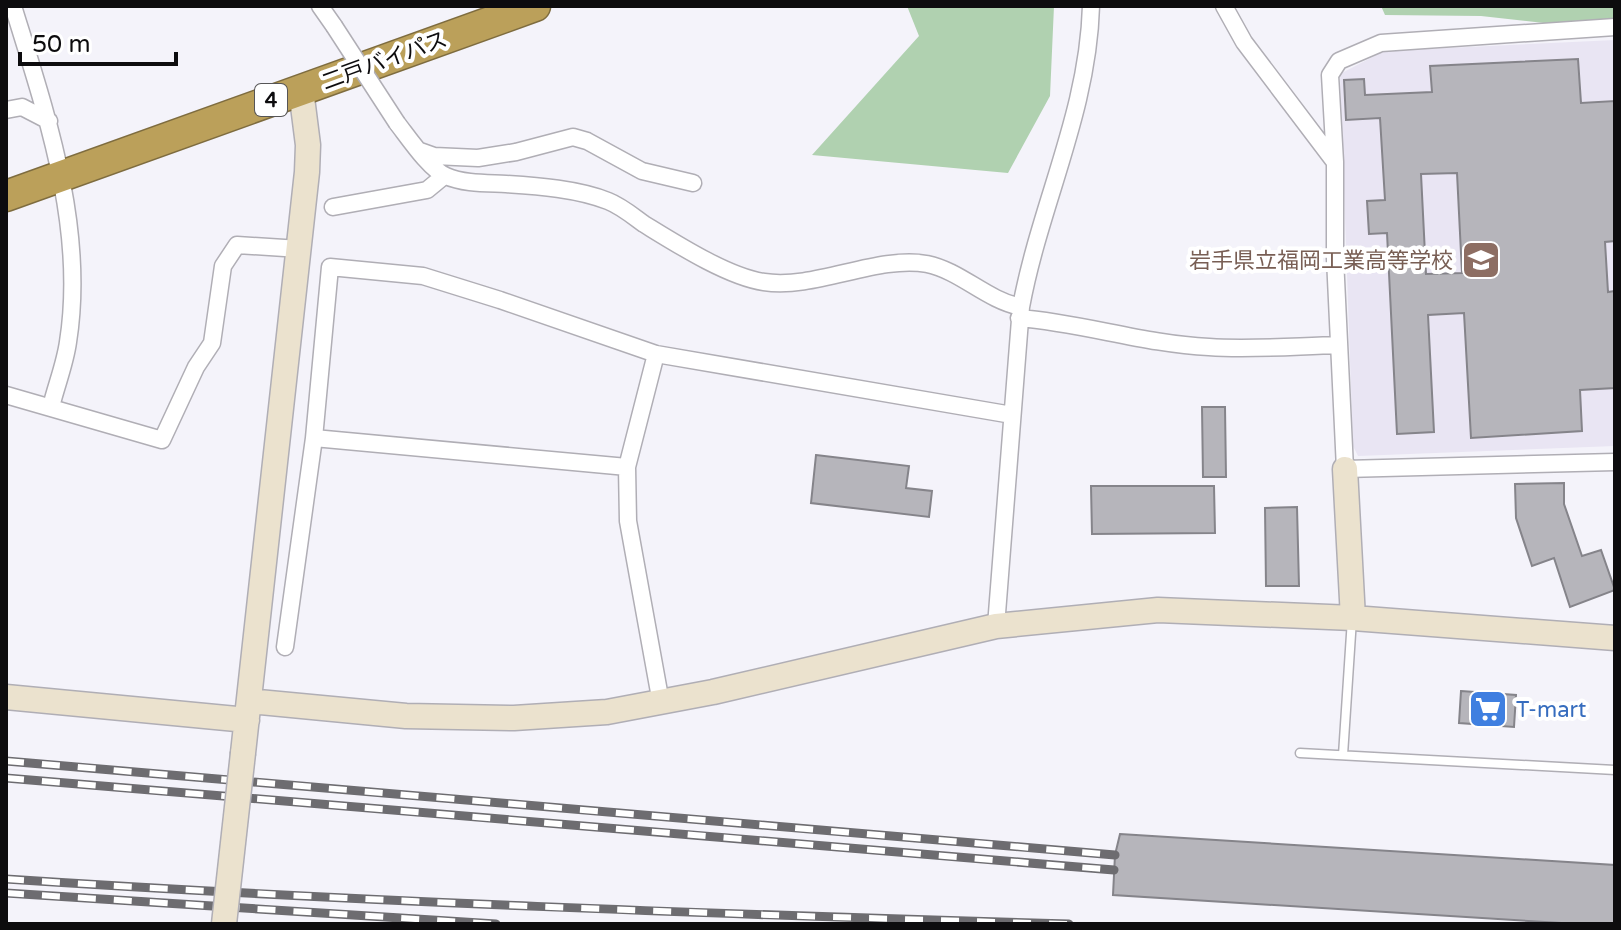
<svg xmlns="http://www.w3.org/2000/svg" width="1621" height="930" font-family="'Varela Round','Noto Sans JP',sans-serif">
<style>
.built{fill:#e9e5f3}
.green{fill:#b0d1b0}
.building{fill:#b6b5bb;stroke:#85848a;stroke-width:2;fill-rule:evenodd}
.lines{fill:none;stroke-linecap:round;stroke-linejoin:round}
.lane-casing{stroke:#b0aeb5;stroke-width:11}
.street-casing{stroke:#b0aeb5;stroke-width:19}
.secondary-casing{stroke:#b0aeb5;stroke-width:27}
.highway-casing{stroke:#7e6c3f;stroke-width:33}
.lane{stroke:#fff;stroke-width:8}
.street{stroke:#fff;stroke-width:16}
.secondary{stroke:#ebe2ce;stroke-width:24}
.highway{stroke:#bba05a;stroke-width:30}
.rail-casing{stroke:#6d6c70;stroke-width:9}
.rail{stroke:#fff;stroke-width:6;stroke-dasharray:18;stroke-linecap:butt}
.street-bridge-casing{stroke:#b0aeb5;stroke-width:19;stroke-linecap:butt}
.secondary-bridge-casing{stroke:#b0aeb5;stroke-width:27;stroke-linecap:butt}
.street-bridge{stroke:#fff;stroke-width:16}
.secondary-bridge{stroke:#ebe2ce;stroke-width:24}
.labels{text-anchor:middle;stroke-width:8;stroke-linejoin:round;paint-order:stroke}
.shield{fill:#fff;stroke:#565556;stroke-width:2}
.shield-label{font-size:20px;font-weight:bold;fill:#0d0c0e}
.street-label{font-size:22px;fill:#0d0c0e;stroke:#fff}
.education-label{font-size:22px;fill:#785e54;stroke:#fff;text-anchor:end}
.shop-label{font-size:22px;fill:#366cbe;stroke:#fff;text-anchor:start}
</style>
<rect width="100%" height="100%" fill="#f4f3fa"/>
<path class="built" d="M 1615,40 L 1615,446 L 1358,456 L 1353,446 L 1340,74 L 1384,51 Z"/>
<path class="green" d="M 907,6 L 1054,6 L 1050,96 L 1008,173 L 812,155 L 919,36 Z
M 1381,6 L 1615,6 L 1615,31 L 1481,16 L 1385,15 Z"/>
<path class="building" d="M 1578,59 L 1581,103 L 1615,101 L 1615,241 L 1605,242 L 1608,292 L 1615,291 L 1615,388 L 1580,390 L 1582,431 L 1471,438 L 1464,313 L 1428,315 L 1434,432 L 1397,434 L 1387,233 L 1369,234 L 1367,201 L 1385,200 L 1380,118 L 1346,120 L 1344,80 L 1364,79 L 1365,95 L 1432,92 L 1430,66 ZM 1457,173 L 1462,273 L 1426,274 L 1421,174 Z
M 1202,407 L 1225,407 L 1226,477 L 1203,477 Z
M 816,455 L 909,466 L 906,488 L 932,491 L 929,517 L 811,503 Z
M 1564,483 L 1564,504 L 1582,556 L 1601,550 L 1615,590 L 1570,607 L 1554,558 L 1532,566 L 1516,518 L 1515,484 Z
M 1091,486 L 1214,486 L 1215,533 L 1092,534 Z
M 1297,507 L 1299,586 L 1266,586 L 1265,508 Z
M 1461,691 L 1516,695 L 1514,727 L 1459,723 Z
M 1120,834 L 1615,865 L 1615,924 L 1578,924 L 1113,895 L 1115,855 Z"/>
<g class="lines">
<g class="lane-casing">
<path id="lane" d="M 1300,753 L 1615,770
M 1343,755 L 1352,619"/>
</g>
<g class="street-casing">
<path id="street" d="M 13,6 C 46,113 86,228 68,342 C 65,364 56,386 51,407
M 320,6 L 334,26
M 1224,6 L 1244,42 L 1334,161
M 1615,27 L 1381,43 L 1339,61 L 1330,75 L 1335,162 L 1335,258 L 1345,469 L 1615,462
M 6,110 L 22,107 L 49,121
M 397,123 C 408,137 430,170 446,176 C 464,184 488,183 506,184 C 538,186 578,189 608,201 C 621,206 633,216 644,224 C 675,243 728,277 764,282 C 815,290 877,255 927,264 C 961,271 986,300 1021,307
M 420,151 L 434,156 L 478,158 L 516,152 L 573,137 L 587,141 L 642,171 L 693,183
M 333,207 L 427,190 L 444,176
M 1019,318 C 1083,323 1144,344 1209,347 C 1251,350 1296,346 1339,345
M 656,354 L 627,467 L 628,521 L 661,703
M 6,395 L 162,440 L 196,367 L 212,343 L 223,266 L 237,245 L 300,249
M 314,438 L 627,467
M 996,626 L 1021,307 C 1040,204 1088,113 1091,6
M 285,647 L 314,438 L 330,267 L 423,276 L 500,300 L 656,354 L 1012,415"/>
</g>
<g class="secondary-casing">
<path id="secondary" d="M 1345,469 L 1353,618
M 6,697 L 247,720
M 249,701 L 406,716 L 514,718 L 607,712 L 713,692 L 996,626 L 1158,610 L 1353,618 L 1615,638
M 243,753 L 307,172 L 308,145 L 301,90"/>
</g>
<g class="highway-casing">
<path id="highway" d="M 6,196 L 535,6"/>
</g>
<use href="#lane" class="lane"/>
<use href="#street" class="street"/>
<use href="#secondary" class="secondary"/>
<use href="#highway" class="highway"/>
<g class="rail-casing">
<path id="rail" d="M 6,761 L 1115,855
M 6,778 L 1114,870
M 6,879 C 360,902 714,914 1069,924
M 6,893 L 496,924"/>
</g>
<use href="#rail" class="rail"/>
<g class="street-bridge-casing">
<path id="street-bridge" d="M 334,26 L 397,123"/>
</g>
<g class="secondary-bridge-casing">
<path id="secondary-bridge" d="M 224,924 L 243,753"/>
</g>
<use href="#street-bridge" class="street-bridge"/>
<use href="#secondary-bridge" class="secondary-bridge"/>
</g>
<defs>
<g id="school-square" transform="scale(2)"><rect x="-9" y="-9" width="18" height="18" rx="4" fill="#8d6e63" stroke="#fff"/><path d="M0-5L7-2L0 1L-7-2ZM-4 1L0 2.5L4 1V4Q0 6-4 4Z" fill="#fff"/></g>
<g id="supermarket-square" transform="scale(2)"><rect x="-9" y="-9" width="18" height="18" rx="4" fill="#3f7fe0" stroke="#fff"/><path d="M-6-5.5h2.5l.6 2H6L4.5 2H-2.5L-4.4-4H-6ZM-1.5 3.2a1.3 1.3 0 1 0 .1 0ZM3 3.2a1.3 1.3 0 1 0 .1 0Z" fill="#fff"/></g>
</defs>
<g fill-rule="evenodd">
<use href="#school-square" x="1481" y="260"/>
<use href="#supermarket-square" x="1488" y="709"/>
</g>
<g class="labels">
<rect class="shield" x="255" y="84" width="32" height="32" rx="6"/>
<g class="shield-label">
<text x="271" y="107">4</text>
</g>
<g class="street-label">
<text transform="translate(384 60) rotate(-20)" y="8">二戸バイパス</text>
</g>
<g class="education-label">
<text x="1453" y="268">岩手県立福岡工業高等学校</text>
</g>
<g class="shop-label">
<text x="1516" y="717">T-mart</text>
</g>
</g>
<rect width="1621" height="930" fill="none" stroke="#0d0c0e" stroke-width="16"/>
<path d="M20 52v12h156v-12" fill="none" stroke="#0d0c0e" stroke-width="4"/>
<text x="32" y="52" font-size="24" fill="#0d0c0e" stroke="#ffffff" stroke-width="6" paint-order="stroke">50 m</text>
</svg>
